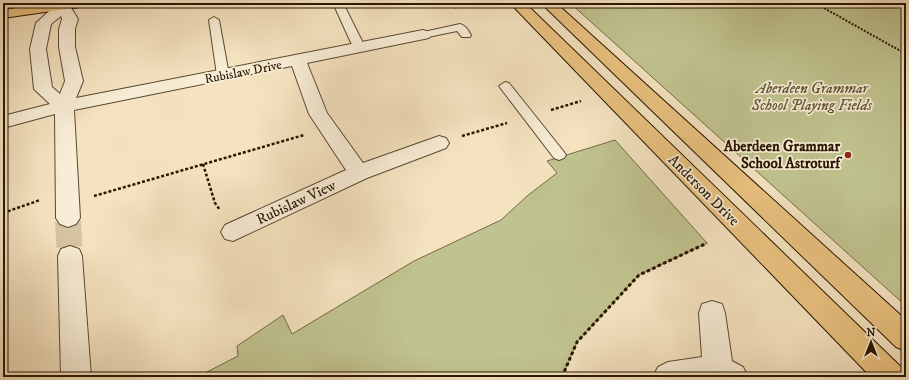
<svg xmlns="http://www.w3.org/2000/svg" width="909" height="380" font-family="'IM FELL DW Pica',serif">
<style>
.green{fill:#c0c38f;stroke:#746c48}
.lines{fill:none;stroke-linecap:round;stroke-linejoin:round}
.street-tunnel-far1{stroke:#d6c4a3;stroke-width:20;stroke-dasharray:20 10;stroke-linecap:butt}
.street-tunnel{stroke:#d6c4a3;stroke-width:26;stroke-dasharray:26 13;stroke-linecap:butt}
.lane-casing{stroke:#5a4931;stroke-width:2}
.street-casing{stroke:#5a4931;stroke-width:2}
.primary-casing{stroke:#271601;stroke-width:2}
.path-far2{stroke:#271601;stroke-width:2;stroke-dasharray:2 1.5;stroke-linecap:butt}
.path-far1{stroke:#271601;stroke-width:2.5;stroke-dasharray:3 2;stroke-linecap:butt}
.path{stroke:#271601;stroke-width:3;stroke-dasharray:3.5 2.5;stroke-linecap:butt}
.lane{fill:#f8edd6;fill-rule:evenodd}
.street{fill:#f8edd6;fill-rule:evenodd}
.primary{fill:#eac280;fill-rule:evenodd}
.poi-dot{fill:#8f2418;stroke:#f8edd6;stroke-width:1.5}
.labels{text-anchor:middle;stroke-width:3.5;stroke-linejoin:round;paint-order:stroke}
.far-street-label{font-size:13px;fill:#271601;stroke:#f8edd6}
.park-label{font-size:15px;font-style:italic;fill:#5d5333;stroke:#f8edd6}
.poi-label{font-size:15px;font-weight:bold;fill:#271601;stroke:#f8edd6;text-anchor:end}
.street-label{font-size:15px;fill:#271601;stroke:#f8edd6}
</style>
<rect width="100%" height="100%" fill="#f5e3c0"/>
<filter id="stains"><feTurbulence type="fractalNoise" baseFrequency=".005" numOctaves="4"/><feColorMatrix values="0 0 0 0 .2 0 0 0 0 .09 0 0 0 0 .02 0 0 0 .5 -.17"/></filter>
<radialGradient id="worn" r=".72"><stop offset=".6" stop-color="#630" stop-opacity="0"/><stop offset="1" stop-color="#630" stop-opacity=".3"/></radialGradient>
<path class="green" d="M 570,3 L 906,3 L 906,306 Z
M 615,140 L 707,243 L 639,275 L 577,342 L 562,377 L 197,377 L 238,356 L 237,346 L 283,315 L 292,334 L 414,261 L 501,220 L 527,196 L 557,173 L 547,161 Z"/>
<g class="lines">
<path class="street-tunnel-far1" d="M 68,218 L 68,222"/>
<path class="street-tunnel" d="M 68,221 L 70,256"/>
<g class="lane-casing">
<path id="lane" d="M 333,3 L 343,3 L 365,47 L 363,49 L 359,50 L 353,47 Z
M 214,17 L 219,20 L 229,75 L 223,79 L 217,75 L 209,20 Z
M 460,24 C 465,25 468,30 471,35 L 470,37 L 462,37 L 457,31 L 423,38 L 418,35 L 419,33 Z
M 505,82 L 509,83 L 564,152 L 566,155 L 564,158 L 559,160 L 554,158 L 499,86 Z"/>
</g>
<g class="street-casing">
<path id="street" d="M 58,3 L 68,3 L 78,19 L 75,29 L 75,47 L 83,81 L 76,98 L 423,30 L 429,32 L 431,35 L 429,38 L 307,63 L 327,113 L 363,163 L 439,136 L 446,138 L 449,143 L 446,148 L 367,178 L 233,241 L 225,239 L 221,232 L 225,225 L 346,170 L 309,114 L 292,66 L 74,110 L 80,218 L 76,224 L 68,227 L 60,224 L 56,218 L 55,114 L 3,128 L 3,116 L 50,104 L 34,89 L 30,49 L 36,23 ZM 61,16 L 62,19 L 59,29 L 59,47 L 65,81 L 60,94 L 52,87 L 46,49 L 51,24 Z
M 70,246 L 79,249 L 82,256 L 91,377 L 61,377 L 58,256 L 61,249 Z
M 712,301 L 722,304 L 725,313 L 732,361 L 743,367 L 748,377 L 653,377 L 658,367 L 668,362 L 702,357 L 699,313 L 702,304 Z"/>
</g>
<g class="primary-casing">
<path id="primary" d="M 49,3 L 87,3 L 85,6 L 80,7 L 3,18 L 3,10 Z
M 510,3 L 525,3 L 901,367 L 906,377 L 871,377 Z
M 541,3 L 556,3 L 906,320 L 906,351 L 896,347 Z"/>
</g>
<path class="path-far2" d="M 815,3 L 906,54
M 455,8 L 460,3"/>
<path class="path-far1" d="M 551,110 L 581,101
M 462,136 L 507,123
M 203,164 L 215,203 L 220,210
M 94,196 L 304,135
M 3,213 L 40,200"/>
<path class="path" d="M 562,377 L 577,342 L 639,275 L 707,243"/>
<use href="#lane" class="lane"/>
<use href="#street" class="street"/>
<use href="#primary" class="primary"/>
</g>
<circle class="poi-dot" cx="848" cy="155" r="4"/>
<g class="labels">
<g class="far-street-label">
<text transform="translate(243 71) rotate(-11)" y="5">Rubislaw Drive</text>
</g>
<g class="park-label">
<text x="812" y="93">Aberdeen Grammar<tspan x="812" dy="17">School Playing Fields</tspan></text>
</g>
<g class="poi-label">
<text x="840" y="151">Aberdeen Grammar<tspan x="840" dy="17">School Astroturf</tspan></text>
</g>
<g class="street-label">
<text transform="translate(704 190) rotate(45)" y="5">Anderson Drive</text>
<text transform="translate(296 202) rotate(-25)" y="5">Rubislaw View</text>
</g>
</g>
<rect width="909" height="380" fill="none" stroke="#f5e3c0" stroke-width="16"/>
<rect x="4" y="4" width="901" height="372" fill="none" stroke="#271601" stroke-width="2"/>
<rect x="8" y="8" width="893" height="364" fill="none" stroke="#271601"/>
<g transform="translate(871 342)" stroke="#f8edd6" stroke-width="3" paint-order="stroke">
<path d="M0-3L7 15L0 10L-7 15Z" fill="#271601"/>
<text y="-6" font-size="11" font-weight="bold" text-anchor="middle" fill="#271601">N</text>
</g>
<rect width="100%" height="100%" filter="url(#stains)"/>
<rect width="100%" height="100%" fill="url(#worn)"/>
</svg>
